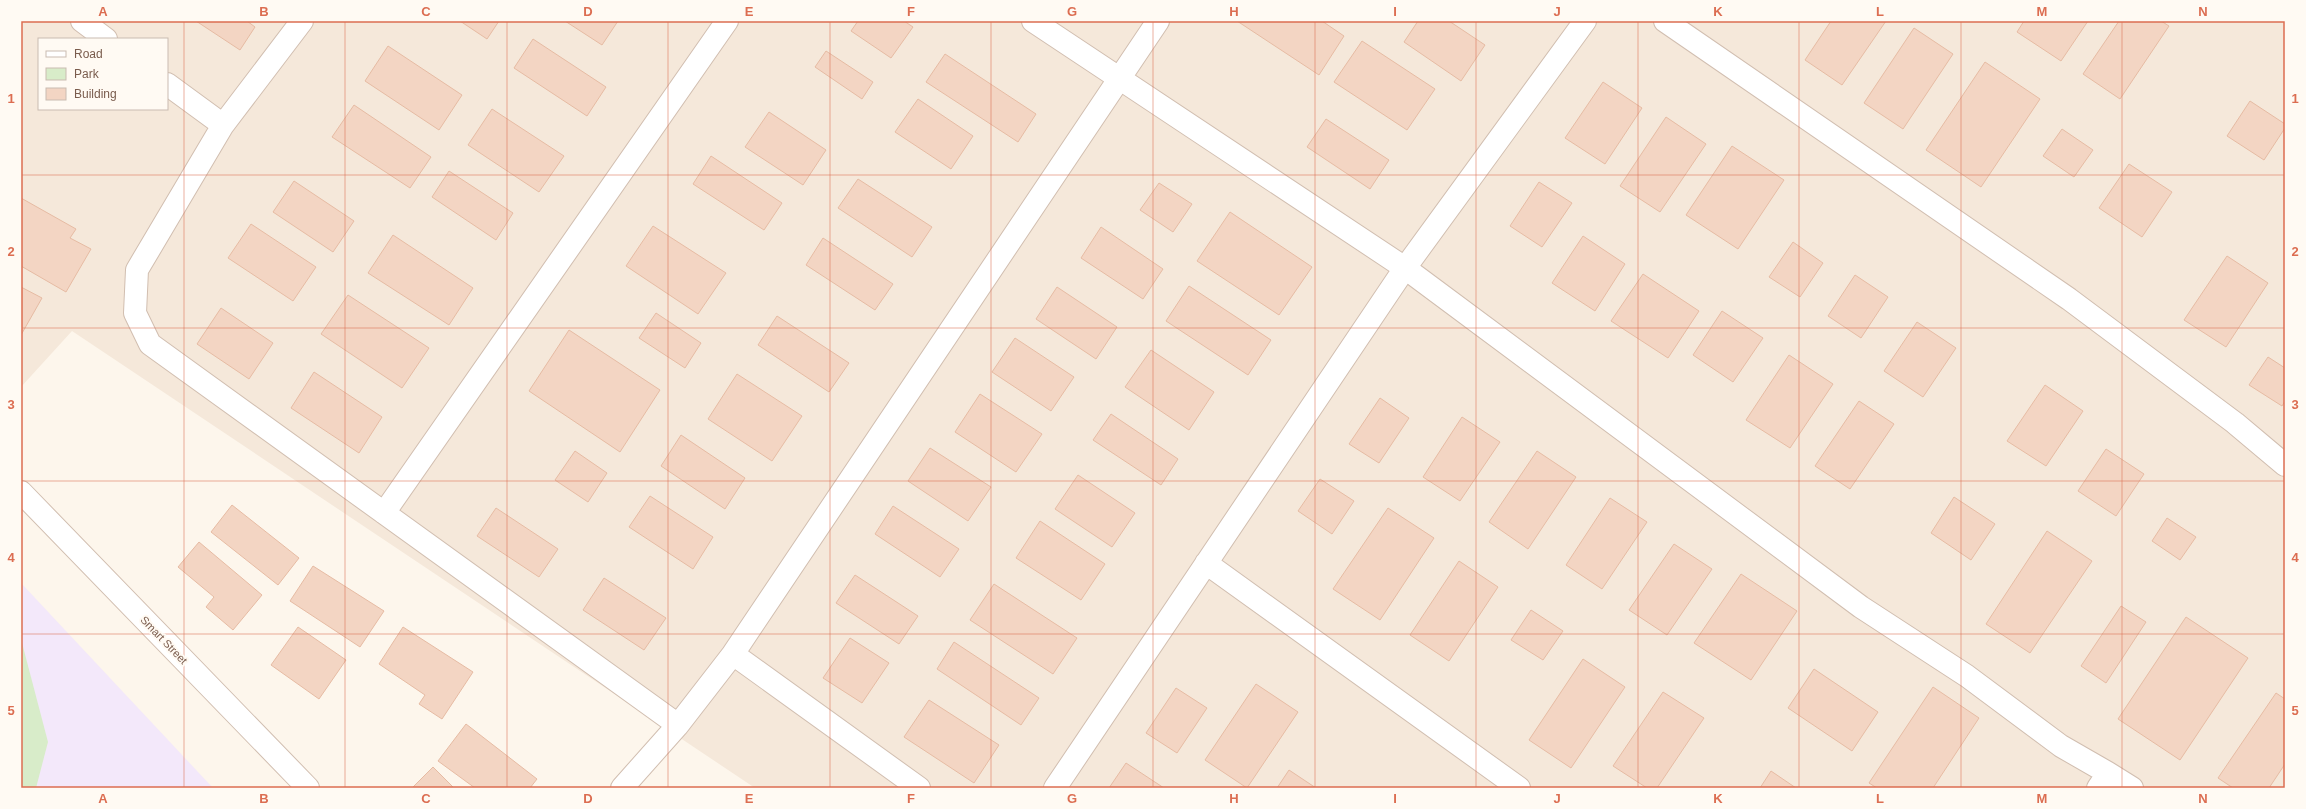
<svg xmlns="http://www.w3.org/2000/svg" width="2306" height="809" font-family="Arial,sans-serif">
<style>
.residential{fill:#f5e8da;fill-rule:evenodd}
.education{fill:#f3e8fa}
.green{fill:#d8ecc9}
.building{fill:#f3d5c3;stroke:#e6bba3}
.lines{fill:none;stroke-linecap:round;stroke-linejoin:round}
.street-casing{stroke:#d1beb0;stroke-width:24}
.street{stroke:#fff;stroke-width:22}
.grid{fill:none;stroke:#dc6d51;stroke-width:1;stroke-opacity:0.55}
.labels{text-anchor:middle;stroke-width:4;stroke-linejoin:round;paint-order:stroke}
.street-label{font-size:11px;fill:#7a5c4d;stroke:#fffaf3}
.neatline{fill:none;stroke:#dc6d51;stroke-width:1.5}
.grid-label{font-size:13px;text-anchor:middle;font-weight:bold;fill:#dc6d51}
</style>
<rect width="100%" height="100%" fill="#fdf6ec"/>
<path class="residential" d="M 21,21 L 2285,21 L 2285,788 L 755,788 L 72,331 L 21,387 ZM 39,39 L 167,39 L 167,109 L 39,109 Z"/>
<path class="education" d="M 21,583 L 213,788 L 21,788 Z"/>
<path class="green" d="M 21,639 L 48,742 L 36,788 L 21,788 Z"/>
<path class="building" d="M 196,21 L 247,21 L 255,27 L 240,50 Z
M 460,21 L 499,21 L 487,39 Z
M 565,21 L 618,21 L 602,45 Z
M 858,21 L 904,21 L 913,27 L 891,58 L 851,31 Z
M 1237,21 L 1322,21 L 1344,36 L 1319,75 Z
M 1418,21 L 1449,21 L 1485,45 L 1461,81 L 1404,42 Z
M 1831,21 L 1886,21 L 1842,85 L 1805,60 Z
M 2024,21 L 2088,21 L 2061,61 L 2017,32 Z
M 2119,21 L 2161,21 L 2169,26 L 2120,99 L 2083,74 Z
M 1914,28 L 1953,54 L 1903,129 L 1864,103 Z
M 533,39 L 606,87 L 587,116 L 514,68 Z
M 1362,41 L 1435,89 L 1407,130 L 1334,82 Z
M 388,46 L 462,95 L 439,130 L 365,81 Z
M 826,51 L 873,82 L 862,99 L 815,67 Z
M 945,54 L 1036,114 L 1018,142 L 926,82 Z
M 1985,62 L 2040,99 L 1981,187 L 1926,150 Z
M 1603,82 L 1642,108 L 1605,164 L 1565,138 Z
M 918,99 L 973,136 L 951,169 L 895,132 Z
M 2250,101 L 2285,124 L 2285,128 L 2264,160 L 2227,136 Z
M 354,105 L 431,157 L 410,188 L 332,137 Z
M 492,109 L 564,156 L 539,192 L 468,145 Z
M 769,112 L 826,150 L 803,185 L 745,147 Z
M 1666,117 L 1706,144 L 1660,212 L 1620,186 Z
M 1326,119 L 1389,160 L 1370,189 L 1307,147 Z
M 2062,129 L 2093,150 L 2074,177 L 2043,156 Z
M 1732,146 L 1784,180 L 1738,249 L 1686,215 Z
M 711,156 L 782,203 L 764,230 L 693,184 Z
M 2129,164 L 2172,192 L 2142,237 L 2099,208 Z
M 449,171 L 513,213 L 496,240 L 432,197 Z
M 858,179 L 932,227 L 912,257 L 838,208 Z
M 294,181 L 354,221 L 333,252 L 273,212 Z
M 1539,182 L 1572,203 L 1542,247 L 1510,226 Z
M 1159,183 L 1192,204 L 1173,232 L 1140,210 Z
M 21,198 L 76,229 L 70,238 L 91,249 L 66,292 L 21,266 Z
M 1230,212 L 1312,267 L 1279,315 L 1197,261 Z
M 251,224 L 316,267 L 293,301 L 228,258 Z
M 653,226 L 726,273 L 698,314 L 626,266 Z
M 1101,227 L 1163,269 L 1143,299 L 1081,258 Z
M 393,235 L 473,288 L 449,325 L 368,273 Z
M 1583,236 L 1625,264 L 1595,311 L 1552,283 Z
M 823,238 L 893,284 L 875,310 L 806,265 Z
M 1793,242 L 1823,263 L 1800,297 L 1769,277 Z
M 2227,256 L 2268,283 L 2226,347 L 2184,320 Z
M 1643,274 L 1699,311 L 1668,358 L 1611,321 Z
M 1855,275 L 1888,297 L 1861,338 L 1828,316 Z
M 1189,286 L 1271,340 L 1248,375 L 1166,321 Z
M 21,287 L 42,298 L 21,335 Z
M 1057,287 L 1117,327 L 1096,359 L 1036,319 Z
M 348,295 L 429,348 L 402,388 L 321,334 Z
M 221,308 L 273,343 L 249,379 L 197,344 Z
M 1722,311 L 1763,338 L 1733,382 L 1693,355 Z
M 656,313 L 701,343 L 685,368 L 639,338 Z
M 777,316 L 849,363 L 829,392 L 758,345 Z
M 1917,322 L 1956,348 L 1923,397 L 1884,371 Z
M 569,330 L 660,390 L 620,452 L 529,391 Z
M 1015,338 L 1074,377 L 1051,411 L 992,372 Z
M 1151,350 L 1214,392 L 1189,430 L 1125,387 Z
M 1789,355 L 1833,384 L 1790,448 L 1746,420 Z
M 2268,357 L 2285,368 L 2285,401 L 2282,406 L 2249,385 Z
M 314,372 L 382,417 L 359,453 L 291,408 Z
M 737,374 L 802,416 L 772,461 L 708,419 Z
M 2045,385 L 2083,411 L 2046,466 L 2007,441 Z
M 980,394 L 1042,434 L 1016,472 L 955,432 Z
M 1380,398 L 1409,418 L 1379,463 L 1349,444 Z
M 1859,401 L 1894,424 L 1850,489 L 1815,466 Z
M 1111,414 L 1178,459 L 1161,485 L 1093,440 Z
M 1462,417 L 1500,442 L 1460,501 L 1423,477 Z
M 681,435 L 745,478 L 725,509 L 661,466 Z
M 930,448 L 991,487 L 968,521 L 908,481 Z
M 2106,449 L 2144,474 L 2116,516 L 2078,491 Z
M 575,451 L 607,473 L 588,502 L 555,480 Z
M 1537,451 L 1576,477 L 1528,549 L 1489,522 Z
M 1078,475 L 1135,513 L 1112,547 L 1055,509 Z
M 1320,479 L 1354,501 L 1332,534 L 1298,511 Z
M 650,496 L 713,537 L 693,569 L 629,527 Z
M 1954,497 L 1995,524 L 1971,560 L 1931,533 Z
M 1610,498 L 1647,522 L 1602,589 L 1566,565 Z
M 232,505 L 299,558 L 278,585 L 211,532 Z
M 893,506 L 959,549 L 940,577 L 875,534 Z
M 496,508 L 558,549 L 539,577 L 477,536 Z
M 1388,508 L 1434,538 L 1380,620 L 1333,589 Z
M 2167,518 L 2196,537 L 2180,560 L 2152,541 Z
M 1040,521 L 1105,564 L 1081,600 L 1016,558 Z
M 2047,531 L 2092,561 L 2030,653 L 1986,624 Z
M 199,542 L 262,595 L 233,630 L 206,607 L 214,597 L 178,567 Z
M 1674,544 L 1712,569 L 1667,635 L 1629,610 Z
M 1459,561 L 1498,587 L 1449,661 L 1410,635 Z
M 313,566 L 384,611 L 360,647 L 290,601 Z
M 1741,574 L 1797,611 L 1751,680 L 1694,643 Z
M 855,575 L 918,616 L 899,644 L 836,603 Z
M 604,578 L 666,618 L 644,650 L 583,610 Z
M 994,584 L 1077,638 L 1053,674 L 970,620 Z
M 2121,606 L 2146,622 L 2106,683 L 2081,666 Z
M 1531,610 L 1563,631 L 1543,660 L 1511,640 Z
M 2186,617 L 2248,658 L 2180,760 L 2118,719 Z
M 298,627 L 346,660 L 319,699 L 271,665 Z
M 403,627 L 473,672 L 442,719 L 419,704 L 425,695 L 379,664 Z
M 850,638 L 889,663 L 862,703 L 823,678 Z
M 954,642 L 1039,698 L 1021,725 L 937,669 Z
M 1583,659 L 1625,687 L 1571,768 L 1529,740 Z
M 1814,669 L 1878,712 L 1852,751 L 1788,708 Z
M 1256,684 L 1298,712 L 1247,788 L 1205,760 Z
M 1933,687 L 1979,718 L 1933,788 L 1877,788 L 1869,783 Z
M 1176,688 L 1207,708 L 1177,753 L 1146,733 Z
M 1663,692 L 1704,718 L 1657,788 L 1647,788 L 1613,766 Z
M 2276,693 L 2285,699 L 2285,764 L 2269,788 L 2233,788 L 2218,778 Z
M 929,700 L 999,745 L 974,783 L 904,737 Z
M 466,724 L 537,779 L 530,788 L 475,788 L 438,761 Z
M 1126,763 L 1164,788 L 1109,788 Z
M 433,767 L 454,788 L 412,788 Z
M 1289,770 L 1316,788 L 1277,788 Z
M 1771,771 L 1796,788 L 1760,788 Z"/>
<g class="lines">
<g class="street-casing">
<path id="street" d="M 82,21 L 106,39
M 302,21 L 223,125 L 137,270 L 135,313 L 150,344 L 678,725
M 1033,21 L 1405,268 L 1861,607 L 1967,676 L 2061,746 L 2108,773
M 1665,21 L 2069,299 L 2235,423 L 2285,465
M 167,84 L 223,125
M 21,492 L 308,788
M 384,513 L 727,21
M 1206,563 L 1519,788
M 733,654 L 919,788
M 622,788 L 678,725 L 733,654 L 1158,21
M 1055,788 L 1405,268 L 1585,21
M 2098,788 L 2108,773 L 2132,788"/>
</g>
<use href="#street" class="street"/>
</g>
<path class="grid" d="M 184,21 L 184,788M 345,21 L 345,788M 507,21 L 507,788M 668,21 L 668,788M 830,21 L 830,788M 991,21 L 991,788M 1153,21 L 1153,788M 1315,21 L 1315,788M 1476,21 L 1476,788M 1638,21 L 1638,788M 1799,21 L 1799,788M 1961,21 L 1961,788M 2122,21 L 2122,788M 21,175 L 2285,175M 21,328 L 2285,328M 21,481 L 2285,481M 21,634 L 2285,634"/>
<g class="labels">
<g class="street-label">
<text transform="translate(164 640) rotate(46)" y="4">Smart Street</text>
</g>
</g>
<rect width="2306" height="809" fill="none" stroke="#fffaf3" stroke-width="44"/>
<rect x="38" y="38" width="130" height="72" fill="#fffaf3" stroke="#cabbb1"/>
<rect x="46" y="51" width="20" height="6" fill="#ffffff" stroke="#cabbb1"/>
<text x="74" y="58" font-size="12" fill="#7a5c4d">Road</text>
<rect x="46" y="68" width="20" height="12" fill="#d8ecc9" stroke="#cabbb1"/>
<text x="74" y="78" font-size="12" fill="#7a5c4d">Park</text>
<rect x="46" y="88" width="20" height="12" fill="#f3d5c3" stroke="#cabbb1"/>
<text x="74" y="98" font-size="12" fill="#7a5c4d">Building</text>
<rect x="22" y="22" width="2262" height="765" class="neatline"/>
<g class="grid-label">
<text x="103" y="16">A</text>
<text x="264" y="16">B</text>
<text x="426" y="16">C</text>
<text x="588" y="16">D</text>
<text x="749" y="16">E</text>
<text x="911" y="16">F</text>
<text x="1072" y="16">G</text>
<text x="1234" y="16">H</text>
<text x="1395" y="16">I</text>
<text x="1557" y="16">J</text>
<text x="1718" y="16">K</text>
<text x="1880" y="16">L</text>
<text x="2042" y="16">M</text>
<text x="2203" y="16">N</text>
<text x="11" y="103">1</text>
<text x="2295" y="103">1</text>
<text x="11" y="256">2</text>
<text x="2295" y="256">2</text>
<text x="11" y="409">3</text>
<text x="2295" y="409">3</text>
<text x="11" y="562">4</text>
<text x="2295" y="562">4</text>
<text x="11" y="715">5</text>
<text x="2295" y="715">5</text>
<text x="103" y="803">A</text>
<text x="264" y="803">B</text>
<text x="426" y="803">C</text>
<text x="588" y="803">D</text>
<text x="749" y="803">E</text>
<text x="911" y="803">F</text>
<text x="1072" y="803">G</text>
<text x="1234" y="803">H</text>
<text x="1395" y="803">I</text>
<text x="1557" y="803">J</text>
<text x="1718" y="803">K</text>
<text x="1880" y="803">L</text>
<text x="2042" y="803">M</text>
<text x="2203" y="803">N</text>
</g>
</svg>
